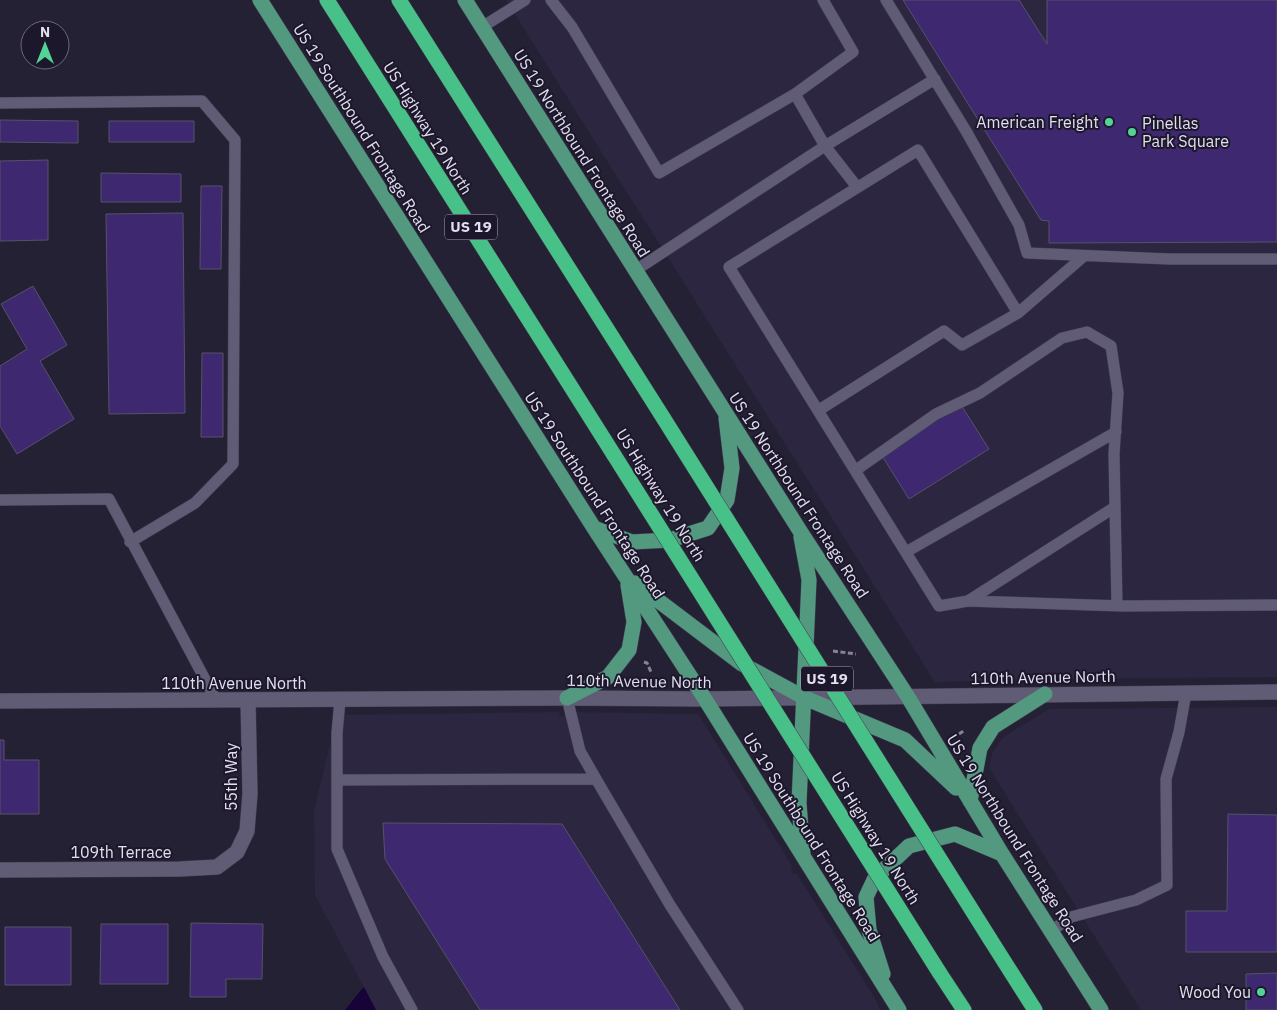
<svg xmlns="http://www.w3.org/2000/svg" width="1277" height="1010" font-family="'IBM Plex Sans',sans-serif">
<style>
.built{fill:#2c2641}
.water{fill:#180338}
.building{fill:#3e286f;stroke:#56526a}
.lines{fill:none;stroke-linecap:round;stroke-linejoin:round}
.lane-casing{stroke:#413d4e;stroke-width:12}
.street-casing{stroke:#413d4e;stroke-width:16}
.secondary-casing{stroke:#413d4e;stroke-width:16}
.primary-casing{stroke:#413d4e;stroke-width:16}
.highway-casing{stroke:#413d4e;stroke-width:16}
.path{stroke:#868394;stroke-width:3;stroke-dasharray:5 2.5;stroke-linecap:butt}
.lane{stroke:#615c75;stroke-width:11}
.street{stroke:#615c75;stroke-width:15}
.secondary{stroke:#615c75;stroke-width:15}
.primary{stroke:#529980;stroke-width:15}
.highway{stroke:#48c188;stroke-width:15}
.highway-bridge-casing{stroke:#413d4e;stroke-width:16;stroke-linecap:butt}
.highway-bridge{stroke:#48c188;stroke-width:15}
.poi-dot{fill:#53d396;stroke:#1c172b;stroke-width:2}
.labels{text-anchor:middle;stroke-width:4;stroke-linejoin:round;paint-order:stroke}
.shield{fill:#1c172b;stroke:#a7a3b4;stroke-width:1}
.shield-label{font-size:15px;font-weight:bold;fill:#e2dfee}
.poi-label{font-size:16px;fill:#e2dfee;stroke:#1c172b;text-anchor:end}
.street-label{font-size:16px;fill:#e2dfee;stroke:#1c172b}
</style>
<rect width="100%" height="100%" fill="#252135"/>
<path class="built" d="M 506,0 L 1277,0 L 1277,677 L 1053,679 L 1051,674 L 1042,679 L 935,682 Z
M 1277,707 L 1277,1010 L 1141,1010 L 989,768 L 992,754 L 1002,738 L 1049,709 Z
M 559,712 L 560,717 L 570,712 L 698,714 L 791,864 L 792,874 L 797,874 L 877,1002 L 880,1010 L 376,1010 L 315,895 L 314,811 L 337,715 Z"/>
<path class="water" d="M 364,987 L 376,1010 L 345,1010 L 361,990 Z"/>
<path class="building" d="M 903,0 L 1019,0 L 1047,44 L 1047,0 L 1277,0 L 1277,242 L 1049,243 L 1049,221 L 1041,220 Z
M 0,120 L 78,121 L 78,143 L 0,142 Z
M 109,121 L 194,121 L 194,142 L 109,142 Z
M 48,160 L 48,240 L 0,241 L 0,161 Z
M 101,173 L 181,174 L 181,202 L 101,202 Z
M 201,186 L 222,186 L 221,269 L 200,269 Z
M 183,213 L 185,413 L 109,414 L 106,214 Z
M 33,286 L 67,345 L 40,361 L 74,419 L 17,454 L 0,426 L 0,366 L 27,349 L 1,304 Z
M 202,353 L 223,353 L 223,437 L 201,437 Z
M 961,405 L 989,449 L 909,499 L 881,454 Z
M 0,740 L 4,740 L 4,760 L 39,760 L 39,814 L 0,814 Z
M 1228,814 L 1277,815 L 1277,952 L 1186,952 L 1186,911 L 1227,911 Z
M 383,823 L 562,824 L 680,1010 L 480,1010 L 385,859 Z
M 191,923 L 263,924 L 262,979 L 226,979 L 226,997 L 190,997 Z
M 101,924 L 168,924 L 168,984 L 100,984 Z
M 5,927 L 71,927 L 71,985 L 5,985 Z
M 1277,973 L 1277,1010 L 1246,1010 L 1246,974 Z"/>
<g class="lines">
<g class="lane-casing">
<path id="lane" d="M 551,0 L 572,27 L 659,173 L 795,94 L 825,146 L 636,270
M 886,0 L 966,131 L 1019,225 L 1027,253 L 1169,259 L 1277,259
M 482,27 L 525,0
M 795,94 L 853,52 L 823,0
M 0,103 L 202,101 L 235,140 L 233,464 L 195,503 L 130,542
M 857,187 L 825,146 L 935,79
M 1084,256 L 1018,313 L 918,150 L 729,267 L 939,606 L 968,601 L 1122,606 L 1277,605
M 819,410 L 944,331 L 962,345 L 1018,313
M 856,470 L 936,414 L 980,393 L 1062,338 L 1087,332 L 1111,346 L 1118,393 L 1114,454 L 1117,605
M 0,500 L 109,499 L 216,700
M 906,552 L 1116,432
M 968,601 L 1115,507
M 567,698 L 580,751 L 596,779
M 340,700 L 337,733 L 337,780 L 596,779 L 670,905 L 738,1010
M 337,780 L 337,849 L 383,957 L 412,1010
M 1051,931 L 1071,917 L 1136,900 L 1167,885 L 1166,779 L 1179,732 L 1186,693"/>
</g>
<g class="street-casing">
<path id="street" d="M 0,870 L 180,869 L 217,867 L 237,852 L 247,831 L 250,794 L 248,700"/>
</g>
<g class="secondary-casing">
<path id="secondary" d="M 0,701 L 567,698 L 705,699 L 1277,692"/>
</g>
<g class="primary-casing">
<path id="primary" d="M 260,0 L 594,528 L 705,699 L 899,1010
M 465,0 L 800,531 L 908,697 L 1002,854 L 1101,1010
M 594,528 L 632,542 L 670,540 L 708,528 L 727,500 L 732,468 L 726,418
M 801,537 L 809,580 L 799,803 L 803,855
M 635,583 L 742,664 L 805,698 L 905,740 L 956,788
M 567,698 L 608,677 L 629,650 L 634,622 L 628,585
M 970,801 L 980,748 L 993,727 L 1045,694
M 883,974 L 869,930 L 866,897 L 875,878 L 909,846 L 955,834 L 1002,854"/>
</g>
<g class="highway-casing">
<path id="highway" d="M 327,0 L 614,455
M 399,0 L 664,419
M 990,939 L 1035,1010
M 939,972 L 964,1010"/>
</g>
<path class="path" d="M 833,651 L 856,654
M 644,662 L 647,663 L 651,672
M 959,734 L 965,730"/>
<use href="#lane" class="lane"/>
<use href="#street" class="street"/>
<use href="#secondary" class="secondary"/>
<use href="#primary" class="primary"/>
<use href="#highway" class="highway"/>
<g class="highway-bridge-casing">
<path id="highway-bridge" d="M 664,419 L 990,939
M 614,455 L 939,972"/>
</g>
<use href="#highway-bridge" class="highway-bridge"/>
</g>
<g class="poi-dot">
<circle cx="1109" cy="122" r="5"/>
<circle cx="1132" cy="132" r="5"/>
<circle cx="1261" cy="992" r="5"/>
</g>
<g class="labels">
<g class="shield">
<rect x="445" y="214.5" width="52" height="25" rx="4"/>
<rect x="801" y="666.5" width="52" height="25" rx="4"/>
</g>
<g class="shield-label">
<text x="471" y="232">US 19</text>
<text x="827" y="684">US 19</text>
</g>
<g class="poi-label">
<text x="1099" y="128">American Freight</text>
<text x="1142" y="129" text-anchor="start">Pinellas<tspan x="1142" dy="18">Park Square</tspan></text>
<text x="1251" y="998">Wood You</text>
</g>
<g class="street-label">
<text transform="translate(362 128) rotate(58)" y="6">US 19 Southbound Frontage Road</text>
<text transform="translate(428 128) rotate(58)" y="6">US Highway 19 North</text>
<text transform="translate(582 153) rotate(58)" y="6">US 19 Northbound Frontage Road</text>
<text transform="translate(595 495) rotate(57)" y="6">US 19 Southbound Frontage Road</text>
<text transform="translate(661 495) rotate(58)" y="6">US Highway 19 North</text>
<text transform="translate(799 495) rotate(57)" y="6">US 19 Northbound Frontage Road</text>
<text transform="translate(1043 677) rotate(-1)" y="6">110th Avenue North</text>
<text transform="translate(639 681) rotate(1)" y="6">110th Avenue North</text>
<text x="234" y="689">110th Avenue North</text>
<text transform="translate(231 777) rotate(-90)" y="6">55th Way</text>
<text transform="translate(812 837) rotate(58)" y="6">US 19 Southbound Frontage Road</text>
<text transform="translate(876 838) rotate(58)" y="6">US Highway 19 North</text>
<text transform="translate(1015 838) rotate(58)" y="6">US 19 Northbound Frontage Road</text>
<text x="121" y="858">109th Terrace</text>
</g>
</g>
<g transform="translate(45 45)"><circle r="24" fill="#1c172b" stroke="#6b6779"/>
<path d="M0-4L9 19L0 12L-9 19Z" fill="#53d396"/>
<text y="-8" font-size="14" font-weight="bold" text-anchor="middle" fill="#e2dfee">N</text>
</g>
</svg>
